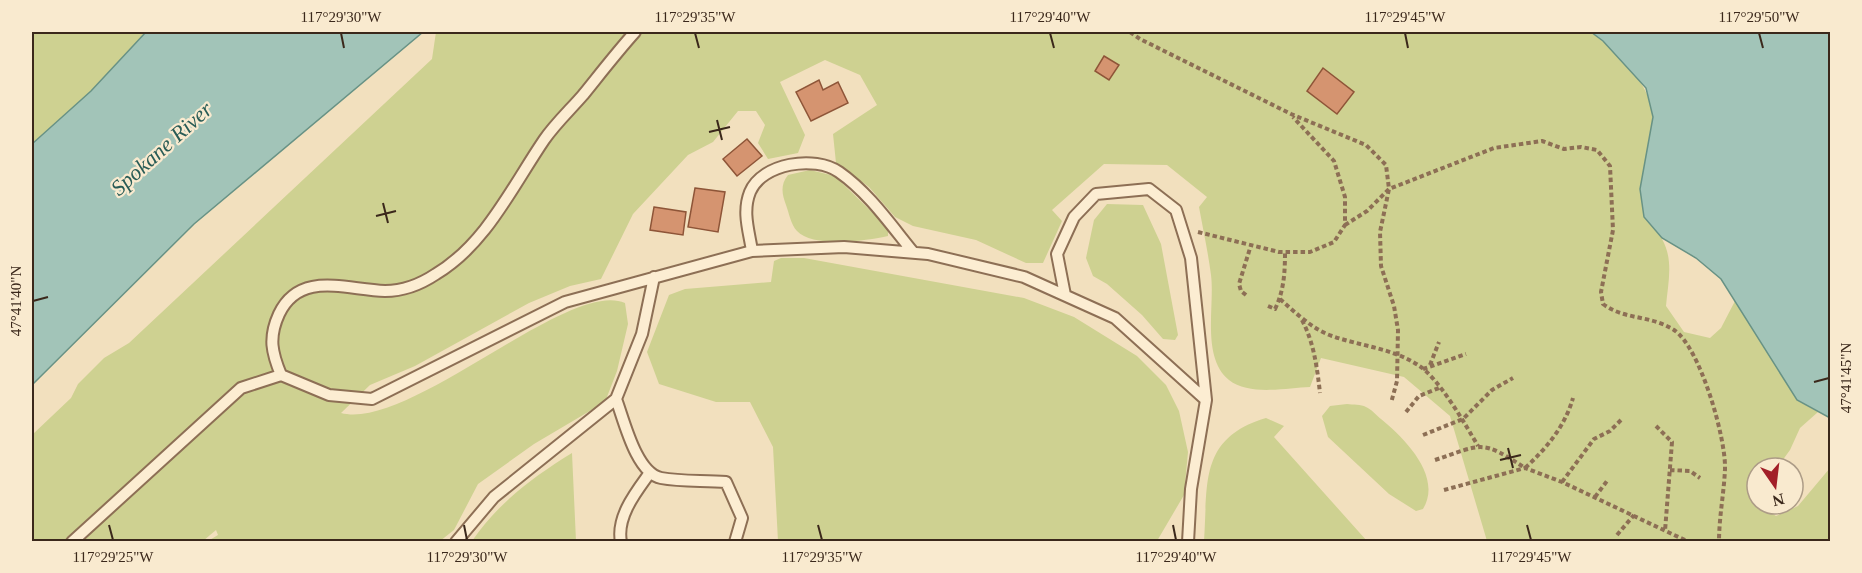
<svg xmlns="http://www.w3.org/2000/svg" width="1862" height="573" font-family="Georgia,serif">
<style>
.green{fill:#ced191}
.water{fill:#a2c4b8;stroke:#689285;stroke-width:1.5}
.building{fill:#d59470;stroke:#8e5538;stroke-width:1.5}
.lines{fill:none;stroke-linecap:round;stroke-linejoin:round}
.service-casing{stroke:#8d6f55;stroke-width:14}
.path{stroke:#8d6f55;stroke-width:4;stroke-dasharray:4.5 3;stroke-linecap:butt}
.service{stroke:#fcedd2;stroke-width:10}
.ticks{fill:none;stroke:#3b281b;stroke-width:2}
.labels{text-anchor:middle;stroke-width:4.5;stroke-linejoin:round;paint-order:stroke}
.water-label{font-size:22px;font-style:italic;fill:#295c56;stroke:#f9eacf}
.neatline{fill:none;stroke:#3b281b;stroke-width:2}
.ticks-label{font-size:15px;text-anchor:middle;fill:#3b281b}
</style>
<rect width="100%" height="100%" fill="#f2e0be"/>
<path class="green" d="M 32,32 L 146,32 L 91,91 L 32,144 Z
M 436,32 L 1591,32 C 1616,51 1652,84 1653,118 C 1654,152 1638,176 1644,213 C 1646,223 1658,229 1662,239 C 1674,260 1668,283 1666,306 L 1684,332 L 1710,338 L 1721,328 L 1735,301 L 1797,400 L 1818,412 L 1800,428 L 1790,450 L 1777,468 L 1757,468 L 1757,504 L 1776,516 L 1798,506 L 1830,468 L 1830,541 L 1487,541 L 1450,416 L 1404,377 L 1321,358 L 1310,387 C 1286,388 1249,396 1229,380 C 1201,357 1215,306 1211,275 C 1208,252 1203,229 1199,207 L 1207,197 L 1167,165 L 1104,164 L 1052,210 L 1062,221 L 1043,263 L 1026,263 L 976,240 L 913,226 L 895,217 L 869,187 L 836,163 L 833,134 L 877,105 L 860,75 L 825,60 L 780,82 L 805,135 L 798,153 L 768,159 L 758,143 L 765,125 L 756,111 L 738,111 L 713,142 L 688,155 L 633,214 L 601,279 L 570,286 L 529,303 L 415,366 L 370,385 L 341,413 C 410,431 569,278 625,303 L 628,324 L 617,371 L 605,402 L 534,444 L 478,484 L 454,530 L 440,541 L 208,541 L 218,535 L 216,530 L 203,541 L 32,542 L 32,435 L 71,398 L 78,384 L 104,358 L 129,343 L 432,59 Z
M 810,170 L 835,176 L 888,228 L 888,236 C 867,241 812,248 797,231 C 791,225 789,213 786,205 C 782,194 780,185 788,175 Z
M 1107,204 L 1143,205 L 1161,244 L 1178,335 L 1175,340 L 1163,339 L 1142,315 L 1107,284 L 1093,276 L 1086,258 L 1094,220 Z
M 781,258 L 804,258 L 1024,298 L 1074,317 L 1137,356 L 1166,385 L 1179,411 L 1188,452 L 1184,495 L 1157,541 L 778,541 L 773,447 L 750,402 L 716,402 L 659,384 L 647,352 L 669,295 L 685,289 L 771,282 L 774,261 Z
M 1347,404 C 1353,405 1361,404 1366,407 C 1371,409 1376,415 1381,419 C 1404,438 1443,476 1423,509 L 1416,511 L 1389,494 L 1328,437 L 1322,416 L 1330,406 Z
M 1266,418 L 1284,426 L 1274,437 L 1367,541 L 1204,541 C 1208,483 1199,438 1266,418 Z
M 572,453 L 576,541 L 472,541 C 498,503 533,477 572,453 Z"/>
<path class="water" d="M 146,32 L 423,32 L 194,224 L 32,385 L 32,144 L 91,91 Z
M 1591,32 L 1830,32 L 1830,418 L 1797,400 L 1721,279 L 1696,258 L 1662,238 L 1644,217 L 1640,189 L 1653,117 L 1646,88 L 1603,41 Z"/>
<path class="building" d="M 1104,56 L 1119,65 L 1109,80 L 1095,71 Z
M 1323,68 L 1354,92 L 1337,114 L 1307,91 Z
M 819,80 L 823,90 L 838,82 L 848,103 L 811,121 L 796,92 Z
M 747,139 L 762,156 L 737,176 L 723,159 Z
M 695,188 L 725,192 L 718,232 L 688,227 Z
M 654,207 L 686,212 L 683,235 L 650,230 Z"/>
<g class="lines">
<g class="service-casing">
<path id="service" d="M 752,251 C 749,231 742,212 750,192 C 762,163 815,155 839,172 C 869,193 890,224 913,252
M 1065,295 L 1057,254 L 1074,217 L 1096,194 L 1149,189 L 1176,210 L 1191,258 L 1206,400 L 1191,489 L 1188,542
M 281,375 C 272,353 268,338 279,314 C 300,270 346,290 385,291 C 403,291 421,284 436,274 C 486,244 512,187 544,140 C 555,124 570,110 583,95 C 600,74 617,52 635,32
M 616,399 C 624,420 636,473 661,478 C 682,482 705,480 726,482 L 742,518 L 735,542
M 72,542 L 241,388 L 281,375 L 329,395 L 372,399 L 565,302 L 752,251 L 844,247 L 928,254 L 1024,277 L 1115,318 L 1206,400
M 456,542 L 494,497 L 616,399 L 642,334 L 654,277
M 621,542 C 616,517 636,492 649,474"/>
</g>
<path class="path" d="M 1130,32 L 1140,39 L 1291,114 L 1366,145 L 1386,165 L 1389,189 L 1380,232 L 1381,266 L 1394,306 L 1398,330 L 1397,381 L 1391,403
M 1345,225 L 1367,211 L 1389,189 L 1494,148 L 1542,141 L 1564,149 L 1581,147 L 1597,150 L 1610,166 L 1613,230 L 1601,292 L 1603,304 C 1624,320 1651,315 1674,330 C 1700,347 1726,438 1725,469 C 1724,493 1719,517 1719,542
M 1198,232 L 1279,252 L 1310,252 L 1334,242 L 1345,225 L 1345,197 L 1334,161 L 1293,117
M 1246,295 L 1241,291 L 1239,284 L 1251,245
M 1280,299 C 1296,313 1312,329 1332,336 C 1360,346 1392,348 1418,365 C 1439,378 1465,424 1478,446
M 1268,306 L 1275,309 C 1284,291 1285,272 1285,252
M 1302,320 C 1314,343 1317,367 1320,393
M 1430,365 L 1439,342
M 1423,369 L 1466,354
M 1406,412 L 1419,396 L 1439,388
M 1656,426 L 1672,442 L 1665,531
M 1423,435 L 1463,419 L 1492,390 L 1513,378
M 1435,460 C 1483,444 1481,439 1525,468 C 1547,448 1565,426 1573,398
M 1670,470 L 1690,471 L 1700,478
M 1562,482 L 1594,439 L 1610,431 L 1621,420
M 1444,490 L 1525,468 L 1562,482 L 1689,542
M 1595,497 L 1607,481
M 1617,535 L 1634,515"/>
<use href="#service" class="service"/>
</g>
<path class="ticks" d="M 341,33 L 344,48M 695,33 L 699,48M 1050,33 L 1054,48M 1405,33 L 1408,48M 1759,33 L 1763,48M 717,120 L 722,140M 709,132 L 730,127M 383,203 L 388,223M 376,216 L 396,211M 33,301 L 48,297M 1814,382 L 1829,378M 1508,448 L 1513,468M 1500,460 L 1521,455M 109,525 L 113,540M 464,525 L 467,540M 818,525 L 822,540M 1173,525 L 1176,540M 1527,525 L 1531,540"/>
<g class="labels">
<g class="water-label">
<text transform="translate(161 148) rotate(-42)" y="8">Spokane River</text>
</g>
</g>
<rect width="1862" height="573" fill="none" stroke="#f9eacf" stroke-width="66"/>
<g transform="translate(1775 486) rotate(166)"><circle r="28" fill="#f9eacf" stroke="#ad9c87" stroke-width="1.5"/>
<path d="M0-4.5L10 22L0 15L-10 22Z" fill="#a21f28"/>
<text y="-9" font-size="16" font-weight="bold" text-anchor="middle" fill="#3b281b">N</text>
</g>
<rect x="33" y="33" width="1796" height="507" class="neatline"/>
<g class="ticks-label">
<text x="341" y="22">117°29'30"W</text>
<text x="695" y="22">117°29'35"W</text>
<text x="1050" y="22">117°29'40"W</text>
<text x="1405" y="22">117°29'45"W</text>
<text x="1759" y="22">117°29'50"W</text>
<text transform="translate(16 301) rotate(-90)" y="5">47°41'40"N</text>
<text transform="translate(1846 378) rotate(-90)" y="5">47°41'45"N</text>
<text x="113" y="562">117°29'25"W</text>
<text x="467" y="562">117°29'30"W</text>
<text x="822" y="562">117°29'35"W</text>
<text x="1176" y="562">117°29'40"W</text>
<text x="1531" y="562">117°29'45"W</text>
</g>
</svg>
